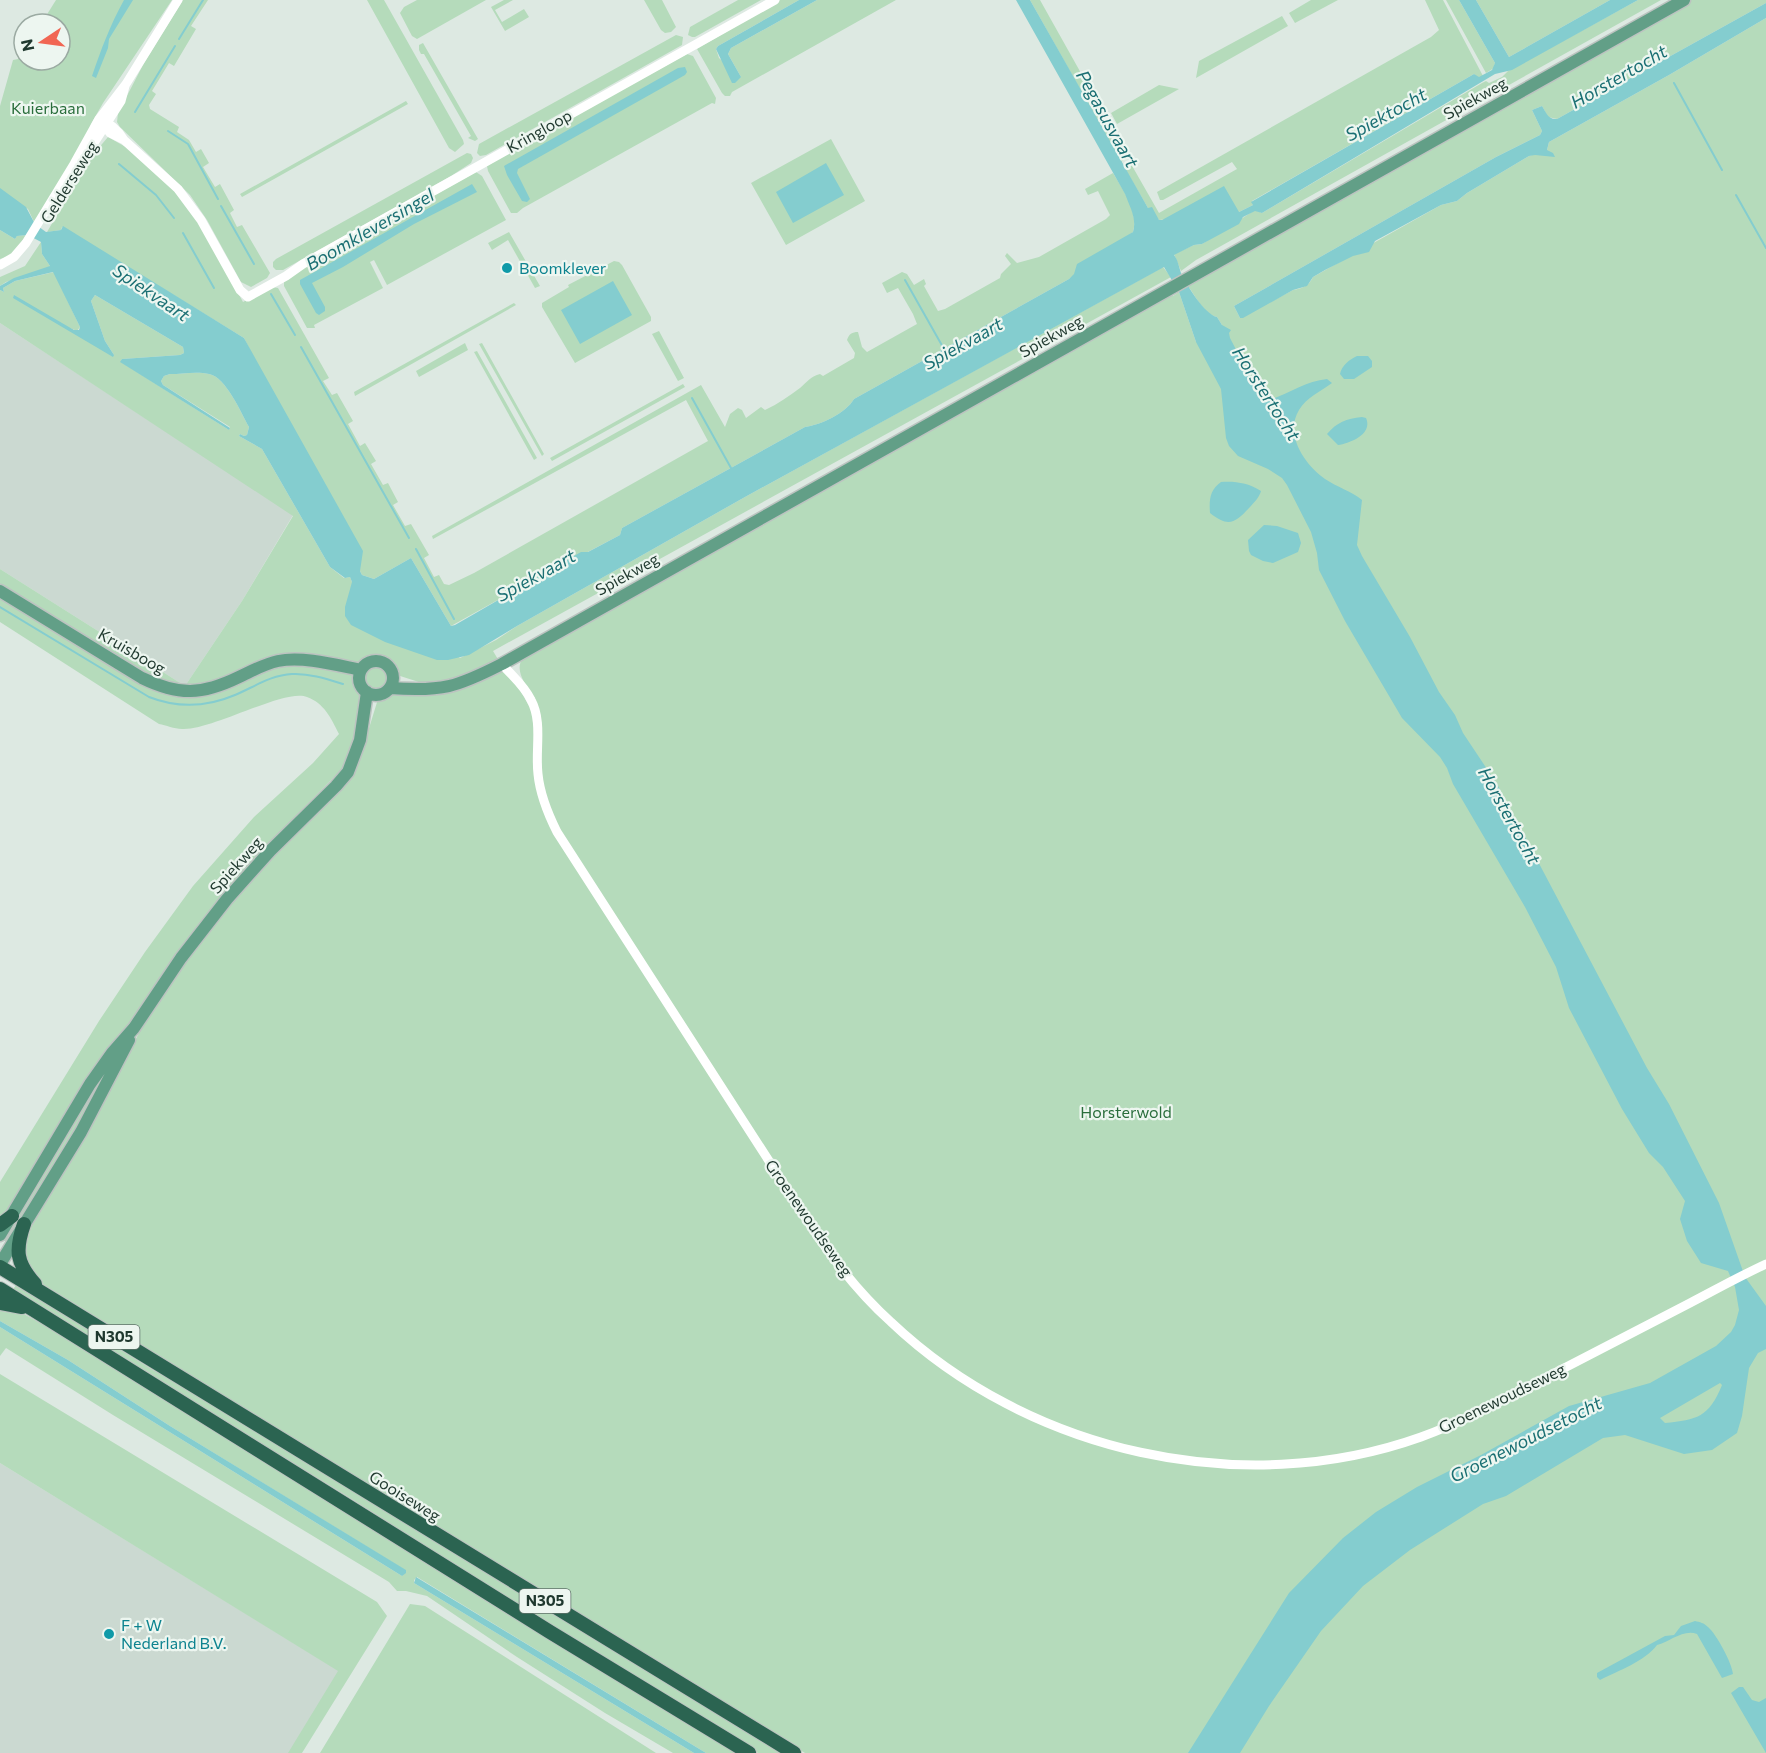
<svg xmlns="http://www.w3.org/2000/svg" width="1766" height="1753" font-family="Commissioner,sans-serif">
<style>
.built{fill:#cbd9d1}
.green{fill:#b5dbbb}
.water{fill:#84cdcf;fill-rule:evenodd}
.lines{fill:none;stroke-linecap:round;stroke-linejoin:round}
.stream{stroke:#84cdcf;stroke-width:2}
.major-casing{stroke:#bcc3c0;stroke-width:15}
.highway-casing{stroke:#bcc3c0;stroke-width:16}
.minor{stroke:#fff;stroke-width:9}
.major{stroke:#629f87;stroke-width:12}
.highway{stroke:#2b6451;stroke-width:14}
.culture-dot{fill:#0f9aa8;stroke:#edf6f0;stroke-width:2}
.labels{text-anchor:middle;stroke-width:4.5;stroke-linejoin:round;paint-order:stroke}
.shield{fill:#edf6f0;stroke:#5d7168;stroke-width:1.5}
.shield-label{font-size:15px;font-weight:bold;fill:#1f382e}
.street-label{font-size:16px;fill:#1f382e;stroke:#edf6f0}
.park-label{font-size:16px;fill:#2a6e3c;stroke:#edf6f0}
.culture-label{font-size:16px;fill:#0d838f;stroke:#edf6f0;text-anchor:start}
.water-label{font-size:18px;font-style:italic;fill:#1a6f73;stroke:#edf6f0}
</style>
<rect width="100%" height="100%" fill="#dde9e2"/>
<path class="built" d="M 0,323 L 293,515 L 242,601 L 185,686 L 0,569 Z
M 0,1463 L 339,1671 L 289,1753 L 0,1753 Z"/>
<path class="green" d="M 56,0 L 172,0 L 103,103 L 91,124 L 87,139 L 35,224 L 28,209 L 0,192 L 0,106 L 13,60 L 18,59 L 24,50 L 24,60 L 60,60 L 60,24 L 41,24 Z
M 183,0 L 208,0 L 191,26 L 196,29 L 174,66 L 169,63 L 152,91 L 156,94 L 149,105 L 150,109 L 179,127 L 177,132 L 189,140 L 196,152 L 201,149 L 209,163 L 203,167 L 215,187 L 220,184 L 234,210 L 230,213 L 237,227 L 242,225 L 270,273 L 267,278 L 251,287 L 241,282 L 207,220 L 190,195 L 120,127 L 117,122 L 118,113 L 143,65 Z
M 367,0 L 384,0 L 463,140 L 464,144 L 455,152 L 449,148 Z
M 417,0 L 486,0 L 417,39 L 412,36 L 400,13 L 404,7 Z
M 504,0 L 513,0 L 495,10 L 502,22 L 524,9 L 529,17 L 505,31 L 491,7 Z
M 644,0 L 662,0 L 676,27 L 671,32 L 665,33 L 661,30 Z
M 738,0 L 761,0 L 695,37 L 692,37 L 688,35 L 690,27 Z
M 780,0 L 799,0 L 718,46 L 716,49 L 719,58 L 741,77 L 728,54 L 731,48 L 817,0 L 896,0 L 732,92 L 730,96 L 725,96 L 722,93 L 697,49 Z
M 1030,0 L 1040,0 L 1128,157 L 1121,162 Z
M 1311,0 L 1338,0 L 1295,23 L 1289,13 Z
M 1425,0 L 1443,0 L 1483,76 L 1478,78 L 1474,74 L 1252,201 L 1253,205 L 1239,212 L 1159,220 L 1148,208 L 1124,167 L 1131,164 L 1159,213 L 1237,169 L 1232,162 L 1163,200 L 1160,200 L 1157,192 L 1431,37 L 1439,30 Z
M 1446,0 L 1459,0 L 1495,63 L 1494,68 L 1486,73 Z
M 1476,0 L 1610,0 L 1509,57 Z
M 1638,0 L 1661,0 L 1196,260 L 1181,271 L 1174,254 L 1194,245 L 1202,244 L 1255,210 L 1262,213 L 1482,83 L 1486,81 L 1489,83 L 1502,77 L 1508,71 Z
M 1691,0 L 1766,0 L 1766,3 L 1557,119 L 1548,117 L 1542,106 L 1532,110 L 1542,131 L 1540,135 L 1496,157 L 1234,306 L 1240,318 L 1293,290 C 1301,289 1309,286 1313,277 L 1441,205 L 1457,201 L 1467,193 L 1529,156 L 1547,150 L 1549,142 L 1669,75 L 1766,18 L 1766,1753 L 805,1753 L 189,1378 L 164,1359 L 41,1283 L 24,1265 L 26,1236 L 86,1134 L 150,1012 L 207,933 L 234,900 L 257,873 L 350,777 L 358,764 L 378,699 L 391,691 L 501,671 C 513,676 522,693 528,704 L 533,697 C 525,683 514,671 523,657 L 1171,294 L 1173,296 L 1179,292 L 1196,342 L 1222,325 L 1217,317 C 1204,314 1196,297 1188,286 L 1200,279 L 1200,277 Z
M 1282,16 L 1288,26 L 1196,78 L 1199,61 Z
M 676,35 L 683,37 L 682,45 L 486,155 L 480,156 L 477,153 L 479,144 Z
M 423,43 L 478,139 L 475,141 L 468,138 L 471,136 L 424,54 L 421,54 L 419,50 L 419,45 Z
M 687,54 L 693,56 L 716,98 L 715,104 L 712,103 L 523,208 L 517,213 L 511,213 L 488,171 L 487,166 L 516,148 Z
M 1159,85 L 1179,89 L 1117,124 L 1111,113 Z
M 406,101 L 408,104 L 242,197 L 240,194 Z
M 108,137 L 131,150 L 165,180 L 197,218 L 243,302 L 272,287 L 278,288 L 329,378 L 323,381 L 332,395 L 337,393 L 353,421 L 348,424 L 360,446 L 365,443 L 376,461 L 371,464 L 383,485 L 388,483 L 398,502 L 393,505 L 405,526 L 411,524 L 429,555 L 424,558 L 434,577 L 439,575 L 444,584 L 449,585 L 474,573 L 708,441 L 686,400 L 433,539 L 432,536 L 701,385 L 725,427 L 730,414 L 738,408 L 742,410 L 746,418 L 761,407 L 765,410 C 778,404 789,396 800,388 C 807,382 811,376 820,374 L 823,376 L 854,358 L 855,353 L 847,340 C 849,334 852,332 858,332 L 862,347 L 867,352 L 917,324 L 913,314 L 898,288 L 887,293 L 882,283 L 902,272 L 907,274 L 914,285 L 924,279 L 926,284 L 924,286 L 938,311 L 945,309 L 1000,278 L 1001,274 L 1011,264 L 1005,256 L 1007,253 L 1017,263 L 1039,257 L 1106,219 L 1110,215 L 1098,191 L 1088,195 L 1085,189 L 1113,173 C 1123,190 1139,212 1133,232 L 1069,279 L 854,399 C 846,413 821,425 805,427 L 622,528 L 620,535 L 525,585 L 451,626 L 411,558 L 374,579 L 362,575 L 244,338 L 62,227 L 61,230 L 47,232 L 91,157 Z
M 831,139 L 865,201 L 786,245 L 751,183 Z
M 467,153 L 471,154 L 473,158 L 471,163 L 451,176 L 283,270 L 276,270 L 273,267 L 273,262 L 276,259 Z
M 476,172 L 482,176 L 506,220 L 387,285 L 374,260 L 370,262 L 383,288 L 314,325 L 315,328 L 307,328 L 284,286 L 284,281 L 292,274 Z
M 0,230 L 15,239 L 17,236 L 28,235 L 16,254 L 0,259 Z
M 509,232 L 540,286 L 535,288 L 508,240 L 492,250 L 488,243 Z
M 41,242 L 42,254 L 50,266 L 49,268 L 6,282 L 0,286 L 0,277 L 25,266 Z
M 614,261 L 619,262 L 622,265 L 651,317 L 651,321 L 575,363 L 542,307 L 542,303 L 569,287 L 568,285 Z
M 1163,267 L 1171,277 L 493,651 L 499,661 L 457,681 L 422,683 L 397,675 L 386,660 C 372,657 363,660 355,672 L 356,680 L 364,693 L 354,743 L 344,767 L 282,830 L 233,883 L 178,953 L 111,1050 L 0,1221 L 0,1182 L 99,1021 L 145,952 L 193,886 L 254,817 L 313,763 L 339,734 C 331,718 324,703 307,697 C 285,688 211,731 182,729 C 174,729 166,725 159,724 L 0,622 L 0,569 L 185,686 L 242,601 L 293,516 L 0,323 L 0,290 L 4,292 L 3,288 L 15,281 L 54,272 L 80,327 L 77,331 L 70,328 L 114,355 L 105,341 L 91,301 L 95,295 L 183,347 L 184,353 L 180,355 L 122,359 L 121,362 L 229,430 L 230,427 L 163,385 L 161,381 L 164,376 L 170,374 C 182,374 197,371 209,374 C 226,377 241,413 249,427 L 247,435 L 244,436 L 240,434 L 239,436 L 262,449 L 330,567 L 344,578 L 350,577 L 352,582 L 460,658 L 496,640 L 517,626 L 745,497 Z
M 514,303 L 516,305 L 355,396 L 354,392 Z
M 659,331 L 684,378 L 678,381 L 652,334 Z
M 465,343 L 468,350 L 419,377 L 416,371 Z
M 482,343 L 544,454 L 542,456 L 479,344 Z
M 477,351 L 537,458 L 534,460 L 474,352 Z
M 683,384 L 685,387 L 552,461 L 550,458 Z
M363 678a12 12 0 1 1 24 0a12 12 0 1 1-24 0Z
M 122,1050 L 10,1244 L 2,1239 L 87,1092 Z
M 16,1285 L 153,1370 L 187,1387 L 784,1753 L 758,1753 L 559,1631 L 347,1496 L 12,1291 Z
M 0,1305 L 15,1309 L 49,1328 L 740,1753 L 706,1753 L 417,1577 L 414,1580 L 414,1583 L 694,1753 L 673,1753 L 605,1713 L 517,1657 L 427,1596 L 406,1591 L 397,1591 L 389,1582 L 113,1415 L 6,1348 L 0,1356 L 0,1327 L 402,1576 L 405,1570 L 170,1426 L 68,1360 L 0,1321 Z
M 0,1374 L 377,1602 L 387,1616 L 302,1753 L 288,1753 L 338,1671 L 0,1463 Z
M 410,1604 L 425,1606 L 656,1753 L 320,1753 Z"/>
<path class="water" d="M 124,0 L 133,0 L 109,39 L 108,48 L 96,78 L 92,76 C 101,50 110,25 124,0 Z
M 799,0 L 817,0 L 731,48 L 728,54 L 741,77 L 735,83 L 732,83 L 716,49 L 718,46 Z
M 1016,0 L 1030,0 L 1148,208 L 1152,207 L 1159,220 L 1162,220 L 1224,186 L 1239,212 L 1253,205 L 1251,202 L 1474,74 L 1479,77 L 1492,70 L 1495,63 L 1459,0 L 1476,0 L 1509,57 L 1610,0 L 1638,0 L 1512,70 L 1495,74 L 1262,213 L 1255,211 L 1243,217 L 1239,224 L 1202,244 L 1194,245 L 1174,255 C 1178,260 1179,267 1181,273 C 1187,285 1204,314 1217,317 L 1222,325 L 1231,330 L 1229,333 L 1230,338 L 1255,386 L 1267,401 C 1288,394 1306,381 1327,379 L 1332,383 C 1321,391 1306,398 1299,410 C 1284,435 1305,465 1325,479 C 1337,487 1351,491 1362,500 L 1357,545 L 1362,556 L 1410,637 L 1439,692 L 1455,715 L 1463,733 L 1497,784 L 1647,1068 L 1669,1104 L 1719,1203 L 1745,1277 L 1766,1306 L 1766,1349 L 1758,1353 L 1749,1368 L 1742,1416 L 1737,1433 L 1712,1450 L 1684,1454 L 1625,1435 L 1603,1438 L 1506,1496 L 1483,1504 L 1410,1550 L 1363,1586 L 1321,1631 L 1269,1706 L 1240,1753 L 1188,1753 L 1289,1593 L 1343,1538 L 1376,1512 L 1417,1487 L 1481,1455 L 1569,1406 L 1650,1383 L 1716,1346 L 1731,1332 L 1735,1325 L 1739,1310 L 1735,1287 L 1728,1271 L 1701,1263 L 1687,1241 L 1680,1219 L 1685,1201 L 1663,1167 L 1649,1153 L 1622,1109 L 1569,1008 L 1556,967 L 1525,907 L 1453,784 L 1447,768 L 1440,757 L 1402,718 L 1345,621 L 1319,570 L 1317,553 L 1311,532 L 1287,485 L 1282,478 L 1268,469 L 1238,456 L 1229,446 L 1226,438 L 1221,389 L 1196,342 L 1179,292 L 1164,267 L 745,497 L 517,626 L 469,655 L 448,660 L 437,660 L 385,642 L 351,625 L 345,616 L 345,607 L 352,582 L 350,577 L 345,578 L 330,567 L 262,449 L 239,436 L 240,434 L 244,436 L 247,435 L 249,427 C 241,413 226,377 209,374 C 197,371 182,374 170,374 L 164,376 L 161,381 L 163,385 L 230,428 L 229,430 L 120,362 L 122,359 L 180,355 L 184,353 L 183,347 L 95,295 L 91,301 L 105,341 L 114,355 L 113,357 L 13,298 L 14,295 L 74,330 L 79,330 L 80,327 L 53,272 L 15,281 L 3,288 L 4,292 L 0,290 L 0,286 L 14,278 L 50,266 L 42,254 L 41,242 L 28,235 L 17,236 L 15,239 L 0,230 L 0,188 L 26,207 L 35,224 L 46,232 L 61,230 L 63,226 L 244,338 L 363,551 L 360,571 L 362,575 L 374,579 L 411,558 L 451,626 L 455,625 L 581,552 L 588,552 L 620,535 L 622,528 L 805,427 C 821,425 846,413 854,399 L 1069,279 L 1074,274 L 1077,264 L 1133,232 C 1137,219 1130,207 1125,194 ZM 1720,1383 L 1722,1385 C 1709,1417 1697,1420 1665,1423 L 1660,1418 Z
M 1766,3 L 1766,18 L 1669,75 L 1549,142 L 1547,150 L 1553,153 L 1555,157 L 1535,155 L 1529,156 L 1467,193 L 1457,201 L 1441,205 L 1375,241 L 1369,252 L 1353,256 L 1325,270 L 1313,277 L 1307,286 L 1293,290 L 1243,318 L 1240,318 L 1234,306 L 1496,157 L 1540,135 L 1542,131 L 1532,110 L 1542,106 C 1546,112 1548,120 1557,119 Z
M 685,67 L 687,72 L 685,75 L 518,169 L 517,173 L 530,199 L 527,202 L 522,201 L 507,175 L 504,166 L 678,68 Z
M 826,163 L 844,195 L 793,223 L 776,192 Z
M 472,184 L 477,192 L 414,224 L 343,267 L 312,283 L 325,307 L 325,311 L 319,315 L 316,313 L 300,284 L 300,280 Z
M 613,281 L 632,315 L 580,344 L 561,310 Z
M 1357,356 L 1368,356 L 1372,361 L 1372,367 L 1354,379 L 1344,379 L 1340,374 C 1342,365 1349,360 1357,356 Z
M 1362,417 L 1366,418 C 1373,434 1351,443 1338,445 L 1327,434 C 1337,422 1346,419 1362,417 Z
M 1221,482 C 1235,481 1249,483 1261,491 C 1259,498 1255,501 1250,507 C 1235,523 1229,528 1210,513 C 1209,499 1210,490 1221,482 Z
M 1264,525 L 1277,526 L 1298,533 L 1301,543 L 1298,552 L 1273,563 L 1263,561 L 1251,555 L 1249,551 L 1248,540 Z
M 0,1321 L 68,1360 L 170,1426 L 406,1570 L 406,1573 L 402,1576 L 0,1327 Z
M 416,1577 L 706,1753 L 694,1753 L 414,1583 Z
M 1695,1621 C 1700,1622 1704,1623 1708,1627 C 1717,1635 1732,1663 1733,1674 L 1722,1678 L 1697,1634 C 1683,1629 1670,1642 1657,1645 C 1645,1661 1618,1671 1600,1680 L 1597,1677 L 1597,1673 L 1665,1636 L 1674,1635 L 1681,1626 Z
M 1739,1687 L 1743,1687 L 1752,1700 L 1759,1702 L 1766,1698 L 1766,1753 L 1731,1693 Z"/>
<g class="lines">
<path class="stream" d="M 179,39 L 203,0
M 1674,83 L 1722,170
M 135,112 L 175,46
M 168,131 L 188,144 L 218,199
M 119,164 L 156,195 L 174,218
M 1736,195 L 1766,248
M 221,206 L 254,264
M 183,233 L 214,288
M 905,280 L 944,349
M 271,294 L 295,335
M 301,347 L 409,538
M 692,398 L 731,468
M 416,549 L 454,619
M 0,607 L 149,697 C 177,708 207,707 235,695 C 254,687 271,675 292,674 C 309,673 327,679 343,684"/>
<g class="major-casing">
<path id="major" d="M 0,591 L 142,678 C 179,696 202,695 239,677 C 252,671 264,664 278,661 C 303,656 336,665 361,670
M359 678a17 17 0 1 1 34 0a17 17 0 1 1-34 0Z
M 390,688 C 442,692 457,687 502,664 L 1684,0
M 0,1235 L 90,1084 L 112,1053 L 134,1028 L 181,958 L 227,899 L 270,851 L 336,786 L 348,772 L 360,740 L 367,692
M 0,1264 L 81,1132 L 129,1040"/>
</g>
<g class="highway-casing">
<path id="highway" d="M 24,1224 C 15,1250 16,1263 35,1284
M 0,1225 L 12,1216
M 0,1267 L 794,1753
M 0,1289 L 550,1632 L 749,1753
M 0,1303 L 22,1307"/>
</g>
<path class="minor" d="M 124,140 C 118,130 111,123 99,119 L 110,133 L 124,140 L 178,189 L 201,220 L 240,290 L 248,297 L 286,276 L 303,264 L 775,0
M 83,160 L 121,101 L 125,86
M 0,265 L 14,257 L 26,243 L 74,164 L 99,119 L 126,84 L 178,0
M 502,664 C 512,676 524,685 531,700 C 543,722 535,750 538,774 C 540,795 548,814 557,832 L 818,1237 C 839,1267 863,1297 891,1322 C 1028,1452 1242,1501 1421,1437 C 1465,1421 1505,1399 1547,1377 C 1594,1353 1642,1328 1690,1303 C 1715,1290 1740,1276 1766,1264"/>
<use href="#major" class="major"/>
<use href="#highway" class="highway"/>
</g>
<g class="culture-dot">
<circle cx="507" cy="268" r="6"/>
<circle cx="109" cy="1634" r="6"/>
</g>
<g class="labels">
<g class="shield">
<rect x="88.5" y="1325" width="51" height="24" rx="4.5"/>
<rect x="519.5" y="1589" width="51" height="24" rx="4.5"/>
</g>
<g class="shield-label">
<text x="114" y="1342">N305</text>
<text x="545" y="1606">N305</text>
</g>
<g class="street-label">
<text transform="translate(1475 98) rotate(-29)" y="6">Spiekweg</text>
<text transform="translate(539 131) rotate(-29)" y="6">Kringloop</text>
<text transform="translate(69 182) rotate(-58)" y="6">Gelderseweg</text>
<text transform="translate(1051 336) rotate(-29)" y="6">Spiekweg</text>
<text transform="translate(627 574) rotate(-29)" y="6">Spiekweg</text>
<text transform="translate(132 651) rotate(30)" y="6">Kruisboog</text>
<text transform="translate(236 865) rotate(-48)" y="6">Spiekweg</text>
<text transform="translate(809 1218) rotate(55)" y="6">Groenewoudseweg</text>
<text transform="translate(1502 1398) rotate(-26)" y="6">Groenewoudseweg</text>
<text transform="translate(405 1496) rotate(32)" y="6">Gooiseweg</text>
</g>
<g class="park-label">
<text x="48" y="114">Kuierbaan</text>
<text x="1126" y="1118">Horsterwold</text>
</g>
<g class="culture-label">
<text x="519" y="274">Boomklever</text>
<text x="121" y="1631">F + W<tspan x="121" dy="18">Nederland B.V.</tspan></text>
</g>
<g class="water-label">
<text transform="translate(1619 77) rotate(-30)" y="6">Horstertocht</text>
<text transform="translate(1386 115) rotate(-29)" y="6">Spiektocht</text>
<text transform="translate(1107 119) rotate(61)" y="6">Pegasusvaart</text>
<text transform="translate(370 230) rotate(-30)" y="6">Boomkleversingel</text>
<text transform="translate(151 293) rotate(34)" y="6">Spiekvaart</text>
<text transform="translate(963 344) rotate(-29)" y="6">Spiekvaart</text>
<text transform="translate(1266 394) rotate(57)" y="6">Horstertocht</text>
<text transform="translate(536 576) rotate(-29)" y="6">Spiekvaart</text>
<text transform="translate(1509 816) rotate(61)" y="6">Horstertocht</text>
<text transform="translate(1526 1440) rotate(-27)" y="6">Groenewoudsetocht</text>
</g>
</g>
<g transform="translate(42 42) rotate(257)"><circle r="28" fill="#edf6f0" stroke="#9baaa2" stroke-width="1.5"/>
<path d="M0-4.5L10 22L0 15L-10 22Z" fill="#f16653"/>
<text y="-9" font-size="16" font-weight="bold" text-anchor="middle" fill="#1f382e">N</text>
</g>
</svg>
